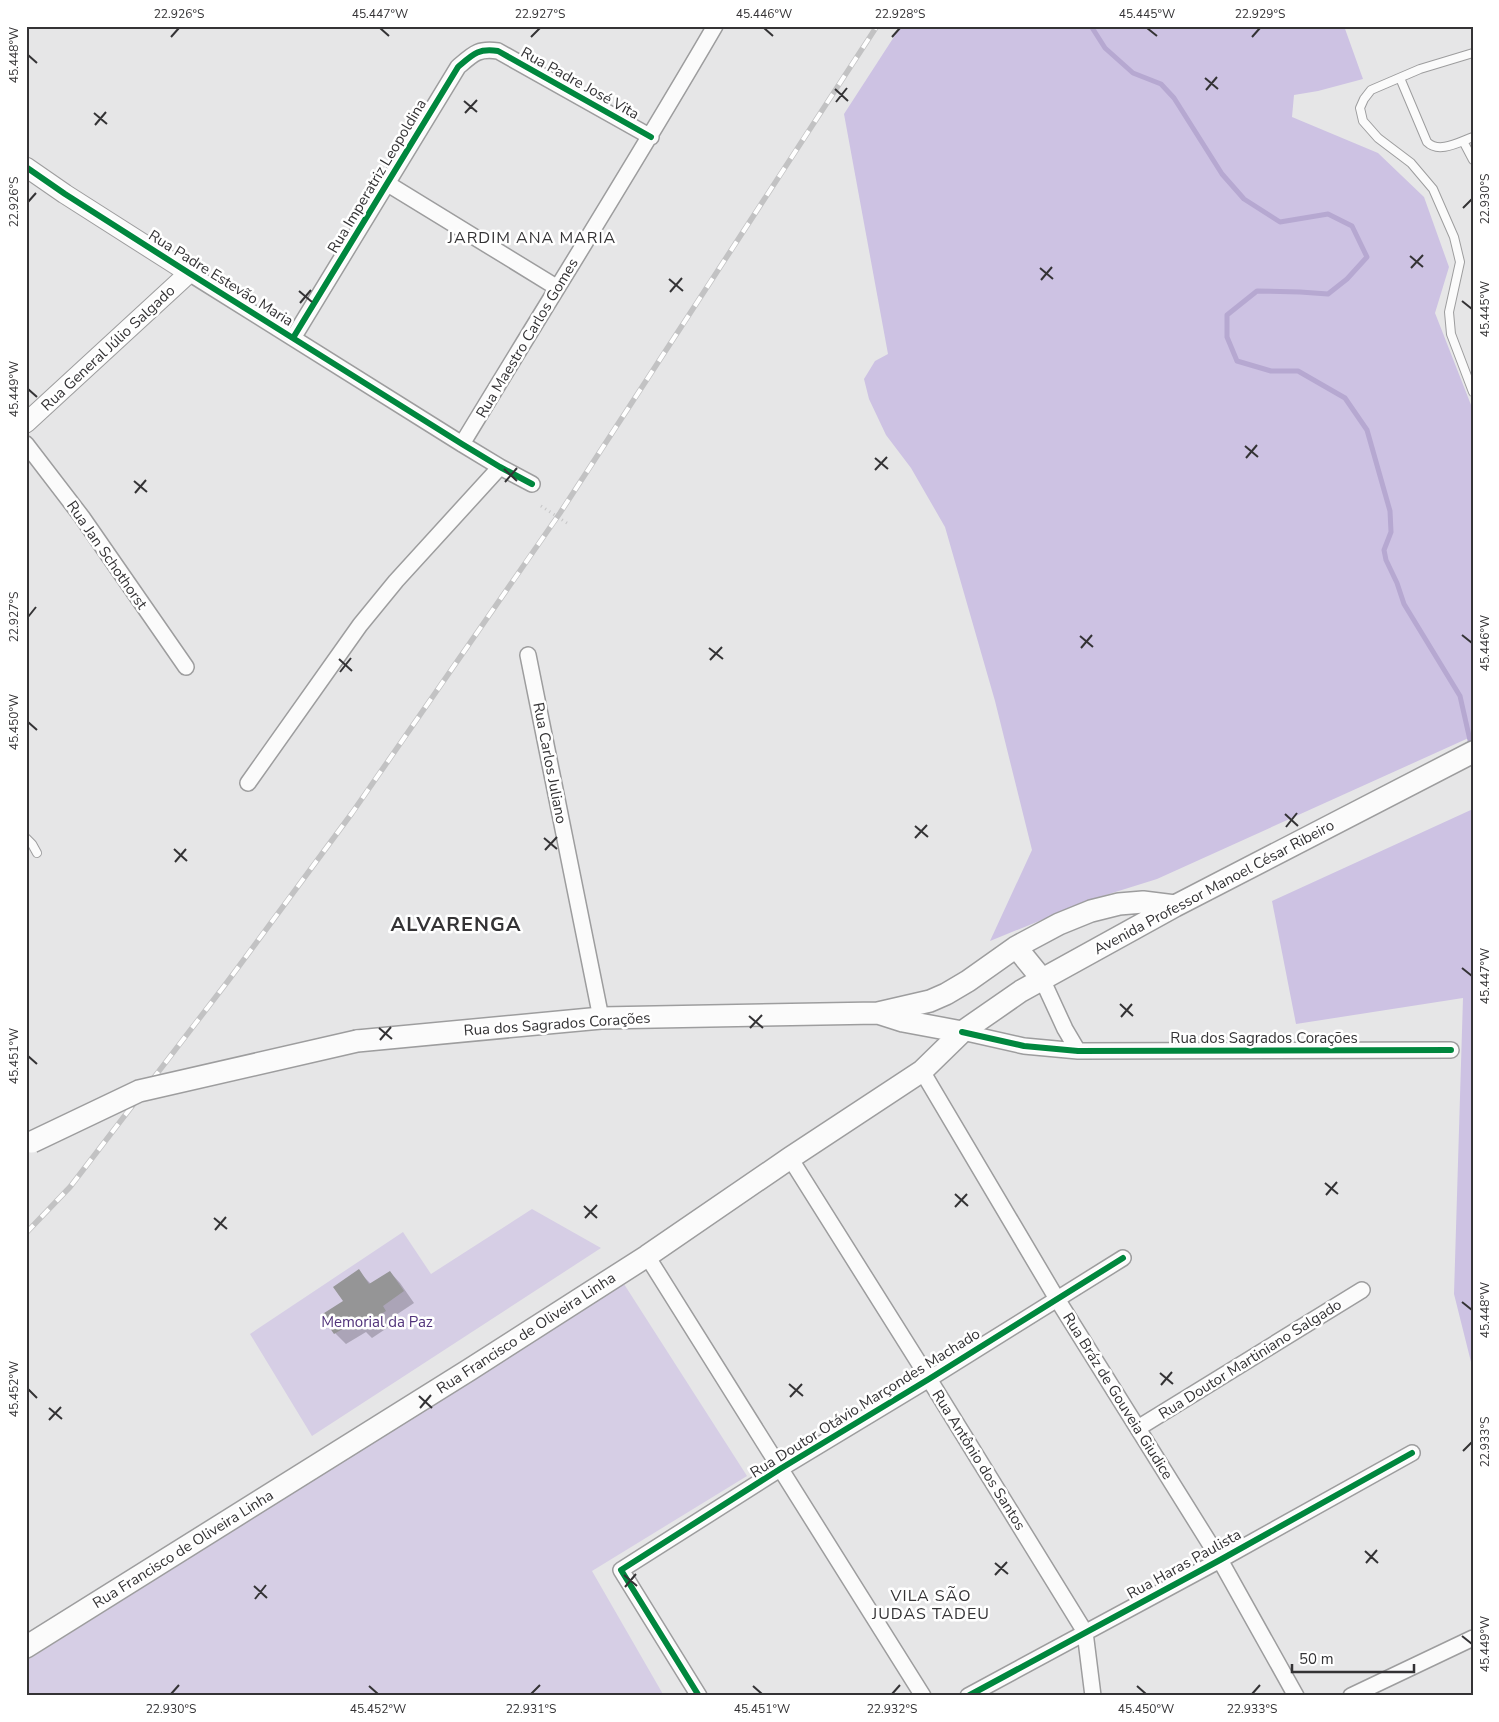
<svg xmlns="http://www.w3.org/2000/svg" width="1499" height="1722" font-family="'Nunito Sans',sans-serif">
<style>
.green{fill:#d6cee5}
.forest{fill:#cdc2e3}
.shadow{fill:#0003}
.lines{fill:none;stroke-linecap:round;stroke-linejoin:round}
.stream{stroke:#b6a8d1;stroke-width:5}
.building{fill:#959596}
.service-casing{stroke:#9d9d9e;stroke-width:10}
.minor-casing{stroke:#9d9d9e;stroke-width:18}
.tertiary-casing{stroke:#9d9d9e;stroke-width:21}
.secondary-casing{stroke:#9d9d9e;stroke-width:24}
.path{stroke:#c4c4c5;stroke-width:3;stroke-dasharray:1 4;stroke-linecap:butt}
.service{stroke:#fbfbfb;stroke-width:8}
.minor{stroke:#fbfbfb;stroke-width:15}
.tertiary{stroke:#fbfbfb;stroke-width:19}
.secondary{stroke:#fbfbfb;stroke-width:21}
.rail-casing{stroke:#c2c2c3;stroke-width:5.5}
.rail{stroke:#fff;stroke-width:4;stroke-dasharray:11;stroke-linecap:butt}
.secondary-bridge-casing{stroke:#9d9d9e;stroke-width:24;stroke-linecap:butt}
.secondary-bridge{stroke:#fbfbfb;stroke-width:21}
.cycleway-casing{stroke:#fff;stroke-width:9}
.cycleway{stroke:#00873e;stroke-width:6}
.ticks{fill:none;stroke:#343335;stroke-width:2}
.labels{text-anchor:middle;stroke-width:5;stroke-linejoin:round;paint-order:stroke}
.street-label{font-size:15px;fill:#343335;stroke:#fff}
.park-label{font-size:15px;fill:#51337a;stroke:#fff}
.neighbourhood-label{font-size:16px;letter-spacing:1px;fill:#343335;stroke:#fff}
.district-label{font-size:20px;font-weight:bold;letter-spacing:1px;fill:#343335;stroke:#fff}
.neatline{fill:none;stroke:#343335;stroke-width:2}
.ticks-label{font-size:12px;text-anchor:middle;fill:#343335}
</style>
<rect width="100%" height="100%" fill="#e6e6e7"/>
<path class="green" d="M 532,1209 L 601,1248 L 312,1436 L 250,1334 L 403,1232 L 431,1274 Z
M 624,1284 L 747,1476 L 592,1571 L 664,1696 L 26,1696 L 26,1661 Z"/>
<path class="forest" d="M 901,26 L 1344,26 L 1363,79 L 1318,91 L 1294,95 L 1292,117 L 1378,153 L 1424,197 L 1449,267 L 1435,313 L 1473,410 L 1473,736 L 1157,879 L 1093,899 L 990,941 L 1032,850 L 995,701 L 945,527 L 911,468 L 886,435 L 869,399 L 864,379 L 875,361 L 888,354 L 844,114 Z
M 1473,809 L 1473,1370 L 1454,1294 L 1463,998 L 1296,1024 L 1272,901 Z"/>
<path class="shadow" d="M 358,1271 L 371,1284 L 390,1272 L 400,1283 L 414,1303 L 393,1317 L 396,1322 L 372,1338 L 366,1332 L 346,1344 L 335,1333 L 344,1301 Z"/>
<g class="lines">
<path class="stream" d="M 1091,26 L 1105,48 L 1133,73 L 1161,84 L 1174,98 L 1222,174 L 1244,199 L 1280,222 L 1328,214 L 1352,226 L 1367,257 L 1347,279 L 1328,294 L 1300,292 L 1257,291 L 1227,315 L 1227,337 L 1237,361 L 1271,371 L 1298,371 L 1345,398 L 1367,430 L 1390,511 L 1391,532 L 1384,550 L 1386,560 L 1397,583 L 1404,604 L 1460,696 L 1472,749"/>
</g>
<path class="building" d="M 359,1269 L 369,1284 L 390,1271 L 404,1291 L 383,1306 L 386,1311 L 360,1328 L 356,1321 L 334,1334 L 321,1315 L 343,1301 L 333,1287 Z"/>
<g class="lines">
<g class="service-casing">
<path id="service" d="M 1473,53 L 1420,69 L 1371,90 L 1364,99 L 1360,108 L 1363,121 L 1378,138 L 1411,163 L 1433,189 L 1454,237 L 1460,262 L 1449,312 L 1451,334 L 1473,392
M 1400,78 L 1427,142 C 1439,154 1459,142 1473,137
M 1463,141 L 1473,160
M 26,838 L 32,844 L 37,853"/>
</g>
<g class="minor-casing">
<path id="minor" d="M 388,184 L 556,287
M 189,273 L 462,444 L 500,467 L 532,484
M 293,338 L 458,67 C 473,54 478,48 498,51 L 651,137
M 26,444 L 82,517 L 186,667
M 462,444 C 546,305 633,167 715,26
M 528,655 L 601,1018
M 248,783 L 360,625 L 396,581 L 500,467
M 1042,979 L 1065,1029 L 1078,1051
M 962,1032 L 1024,1046 L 1078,1051 L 1451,1050
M 922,1071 L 1057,1299 L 1220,1560 L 1296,1696
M 790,1158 L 929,1379 L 1085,1632 L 1093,1696
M 647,1256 L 923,1696
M 1138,1428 L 1362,1290
M 699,1696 L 621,1570 L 780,1469 L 929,1379 L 1123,1258
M 968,1696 L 1220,1560 L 1412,1453
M 1351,1696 L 1473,1638"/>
</g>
<g class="tertiary-casing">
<path id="tertiary" d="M 26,167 L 65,194 L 189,273 L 26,423"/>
</g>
<g class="secondary-casing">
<path id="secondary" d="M 1016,947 L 1042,979
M 878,1013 L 903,1021 L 962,1032
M 357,1041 L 601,1018 L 878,1013 L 930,1001 L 946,994 L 968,981 L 1016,947 L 1059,924 L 1091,911 L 1119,904 L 1143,902 L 1175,906
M 26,1647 L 469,1370 L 647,1256 L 790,1158 L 922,1071 L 962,1032 L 1021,991 L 1175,906 L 1473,752"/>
</g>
<path class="path" d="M 541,506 L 570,525"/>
<use href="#service" class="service"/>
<use href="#minor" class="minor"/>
<use href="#tertiary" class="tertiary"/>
<use href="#secondary" class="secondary"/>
<g class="rail-casing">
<path id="rail" d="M 26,1233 L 70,1187 L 228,981 L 352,813 L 560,513 L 877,26"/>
</g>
<use href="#rail" class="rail"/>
<g class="secondary-bridge-casing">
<path id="secondary-bridge" d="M 32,1142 L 139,1091 L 357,1041"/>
</g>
<use href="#secondary-bridge" class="secondary-bridge"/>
<g class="cycleway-casing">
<path id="cycleway" d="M 26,167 L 65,194 L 189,273 L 462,444 L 500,467 L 532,484
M 293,338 L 458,67 C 473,54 478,48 498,51 L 651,137
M 962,1032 L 1024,1046 L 1078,1051 L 1451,1050
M 699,1696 L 621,1570 L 780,1469 L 929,1379 L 1123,1258
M 968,1696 L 1220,1560 L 1412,1453"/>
</g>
<use href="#cycleway" class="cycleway"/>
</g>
<path class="ticks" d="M 380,28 L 389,36M 764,28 L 773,36M 1147,28 L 1157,36M 171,37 L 179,28M 531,37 L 540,28M 892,37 L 900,28M 1252,37 L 1260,28M 28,55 L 37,63M 1205,78 L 1218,89M 835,89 L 848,101M 1206,90 L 1217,77M 464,101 L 477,112M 836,102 L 847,88M 94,113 L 107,124M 465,113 L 477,100M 95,125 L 106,112M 28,202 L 36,193M 1463,208 L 1472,199M 1410,256 L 1423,267M 1040,268 L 1053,279M 1411,268 L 1423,255M 669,279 L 683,291M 1041,280 L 1052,267M 299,291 L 312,302M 670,292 L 682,278M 1462,301 L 1472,309M 300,303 L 311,290M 28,389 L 37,397M 1245,446 L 1258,457M 875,458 L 888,469M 1246,458 L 1257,445M 504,469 L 517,481M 875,470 L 887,457M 134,481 L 147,492M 505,482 L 517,468M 135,493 L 146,480M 28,617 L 36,607M 1462,635 L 1472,643M 1080,636 L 1093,647M 709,648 L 723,659M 1081,648 L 1092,635M 339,659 L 352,671M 710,660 L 722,647M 340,672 L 351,658M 28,722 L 37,730M 1285,814 L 1298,826M 915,826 L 928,837M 1286,827 L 1297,813M 544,838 L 557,849M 915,838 L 927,825M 174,849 L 187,861M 545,850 L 557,837M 175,862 L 186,849M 1462,968 L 1472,976M 1120,1004 L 1133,1016M 749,1016 L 763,1028M 1121,1017 L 1132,1004M 379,1028 L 392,1039M 750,1028 L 762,1015M 380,1040 L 391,1027M 28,1056 L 37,1064M 1325,1183 L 1338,1194M 955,1194 L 968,1206M 1326,1195 L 1337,1182M 584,1206 L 597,1218M 955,1207 L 967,1194M 214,1218 L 227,1229M 585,1218 L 597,1205M 215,1230 L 226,1217M 1462,1302 L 1472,1310M 1160,1373 L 1173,1384M 789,1384 L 803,1396M 1161,1385 L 1172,1372M 28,1389 L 37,1398M 419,1396 L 432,1408M 790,1397 L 802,1384M 49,1408 L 62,1419M 420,1408 L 431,1395M 49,1420 L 61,1407M 1463,1451 L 1472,1442M 1365,1551 L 1378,1563M 995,1563 L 1008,1574M 1366,1563 L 1377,1550M 624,1575 L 637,1586M 995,1575 L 1007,1562M 254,1586 L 267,1598M 625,1587 L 636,1574M 255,1599 L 266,1585M 1462,1636 L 1472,1644M 369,1686 L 378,1694M 753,1686 L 762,1694M 1137,1686 L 1146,1694M 171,1694 L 179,1685M 531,1694 L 540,1685M 892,1694 L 900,1685M 1252,1694 L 1260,1685"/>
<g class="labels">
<g class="street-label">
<text transform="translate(580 83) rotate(29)" y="5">Rua Padre José Vita</text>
<text transform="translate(377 176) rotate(-59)" y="5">Rua Imperatriz Leopoldina</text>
<text transform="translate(221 278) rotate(32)" y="5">Rua Padre Estevão Maria</text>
<text transform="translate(527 338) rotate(-59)" y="5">Rua Maestro Carlos Gomes</text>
<text transform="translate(108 348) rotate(-43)" y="5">Rua General Júlio Salgado</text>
<text transform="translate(107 555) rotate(55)" y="5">Rua Jan Schothorst</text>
<text transform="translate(550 763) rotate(79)" y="5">Rua Carlos Juliano</text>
<text transform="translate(1214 887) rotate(-28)" y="5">Avenida Professor Manoel César Ribeiro</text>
<text transform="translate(557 1024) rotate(-4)" y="5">Rua dos Sagrados Corações</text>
<text x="1264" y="1043">Rua dos Sagrados Corações</text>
<text transform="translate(526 1333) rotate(-33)" y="5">Rua Francisco de Oliveira Linha</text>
<text transform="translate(1250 1359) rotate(-32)" y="5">Rua Doutor Martiniano Salgado</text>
<text transform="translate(1118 1396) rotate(58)" y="5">Rua Bráz de Gouveia Giudice</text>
<text transform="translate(865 1403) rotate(-32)" y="5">Rua Doutor Otávio Marçondes Machado</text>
<text transform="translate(979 1460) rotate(58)" y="5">Rua Antônio dos Santos</text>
<text transform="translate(183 1549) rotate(-32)" y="5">Rua Francisco de Oliveira Linha</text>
<text transform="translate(1184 1564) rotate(-29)" y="5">Rua Haras Paulista</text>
</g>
<g class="park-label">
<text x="377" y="1327">Memorial da Paz</text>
</g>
<g class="neighbourhood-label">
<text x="532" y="243">JARDIM ANA MARIA</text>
<text x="931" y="1601">VILA SÃO<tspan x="931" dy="18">JUDAS TADEU</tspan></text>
</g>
<g class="district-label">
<text x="456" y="931">ALVARENGA</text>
</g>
</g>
<rect width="1499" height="1722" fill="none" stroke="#ffffff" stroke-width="55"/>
<path d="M1292 1664v8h122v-8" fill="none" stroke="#343335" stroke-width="2.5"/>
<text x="1299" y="1664" font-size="15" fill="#343335" stroke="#ffffff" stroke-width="4" paint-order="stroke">50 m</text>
<rect x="28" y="28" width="1444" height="1666" class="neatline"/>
<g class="ticks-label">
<text x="179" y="18">22.926°S</text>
<text x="380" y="18">45.447°W</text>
<text x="540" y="18">22.927°S</text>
<text x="764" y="18">45.446°W</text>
<text x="900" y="18">22.928°S</text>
<text x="1147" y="18">45.445°W</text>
<text x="1260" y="18">22.929°S</text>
<text transform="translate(14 55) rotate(-90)" y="4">45.448°W</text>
<text transform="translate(1485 199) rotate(-90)" y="4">22.930°S</text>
<text transform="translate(14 202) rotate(-90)" y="4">22.926°S</text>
<text transform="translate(1485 309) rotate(-90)" y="4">45.445°W</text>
<text transform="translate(14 389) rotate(-90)" y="4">45.449°W</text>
<text transform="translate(14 617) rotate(-90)" y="4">22.927°S</text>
<text transform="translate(1485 643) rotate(-90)" y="4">45.446°W</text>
<text transform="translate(14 722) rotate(-90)" y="4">45.450°W</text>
<text transform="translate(1485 976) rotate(-90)" y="4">45.447°W</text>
<text transform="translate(14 1056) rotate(-90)" y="4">45.451°W</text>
<text transform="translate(1485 1310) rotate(-90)" y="4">45.448°W</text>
<text transform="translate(14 1389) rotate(-90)" y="4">45.452°W</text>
<text transform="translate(1485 1442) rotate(-90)" y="4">22.933°S</text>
<text transform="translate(1485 1644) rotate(-90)" y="4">45.449°W</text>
<text x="171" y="1713">22.930°S</text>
<text x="378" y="1713">45.452°W</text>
<text x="531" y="1713">22.931°S</text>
<text x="762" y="1713">45.451°W</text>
<text x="892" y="1713">22.932°S</text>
<text x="1146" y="1713">45.450°W</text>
<text x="1252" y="1713">22.933°S</text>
</g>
</svg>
